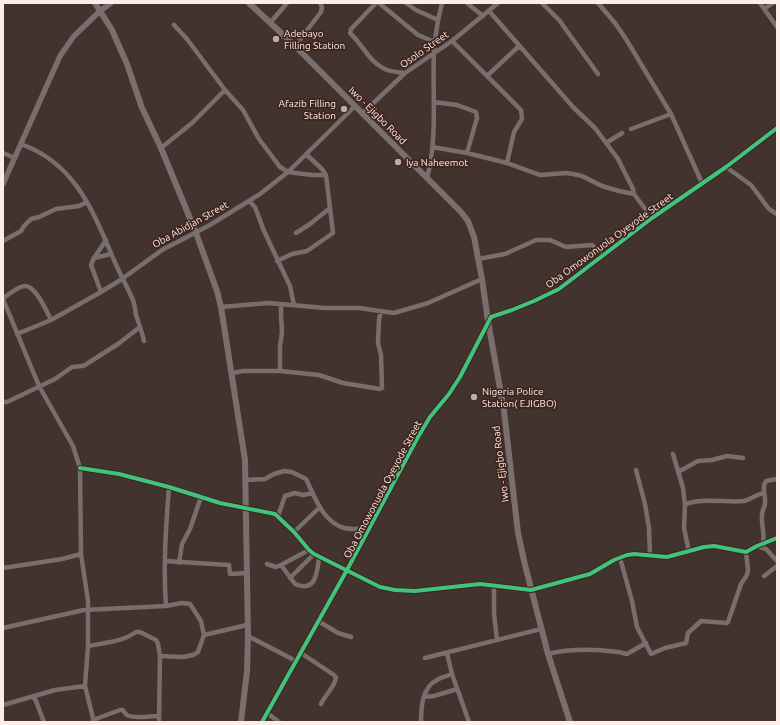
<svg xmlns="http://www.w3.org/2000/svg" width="780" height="725" font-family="Ubuntu,sans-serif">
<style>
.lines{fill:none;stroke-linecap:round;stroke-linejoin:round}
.minor{stroke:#776e6d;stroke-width:4.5}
.tertiary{stroke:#776e6d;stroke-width:5.5}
.secondary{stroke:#7a6f6f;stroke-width:6}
.cycleway-casing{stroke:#3f251d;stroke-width:6}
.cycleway{stroke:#40c37c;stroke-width:4}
.poi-dot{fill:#bcaba6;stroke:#3f251d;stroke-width:1.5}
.labels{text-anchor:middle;stroke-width:3.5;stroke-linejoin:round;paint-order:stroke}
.poi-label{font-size:10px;fill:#feece6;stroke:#3f251d;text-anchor:start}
.street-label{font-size:10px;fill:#feece6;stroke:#3f251d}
</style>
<rect width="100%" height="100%" fill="#42332f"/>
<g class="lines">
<path class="minor" d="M 376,3 L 351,29 L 350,33 C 362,44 369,61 383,68 C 389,72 397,72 405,73
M 379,3 L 418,35 L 435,42
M 406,3 L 416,10 L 438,20
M 467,3 L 483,16
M 542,3 L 559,20 L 598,74
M 598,3 L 615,23 L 626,39 L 671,114 L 702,183
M 760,3 L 777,27
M 764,9 L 773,3
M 489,11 L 573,107 L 595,128 L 618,159 L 633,189 L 634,194 L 652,218
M 270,23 L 287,3
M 174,25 L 187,39 L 225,90 L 243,110 L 259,139 L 280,167 L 288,172 L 312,175 L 326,175
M 452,41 L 521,110 L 522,119 L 514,132 L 507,163
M 295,46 L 321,12 L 322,7 L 320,3
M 487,76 L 519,46
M 434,102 L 457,105 L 476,112 L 477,118 L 467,153
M 362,114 L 405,73 L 452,41 L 498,3
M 631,129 L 671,114
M 606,143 L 622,133
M 21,144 C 73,163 91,206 111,253 C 117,269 126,284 133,300 C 135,305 135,310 136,315 C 139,324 142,332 144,341
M 432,147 L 467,153 L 507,163 L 540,175 L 566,173 L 573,174 L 582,176 L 602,186 L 619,191 L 634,194
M 161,148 L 192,123 L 225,90
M 3,153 L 15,158
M 726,167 L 751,185 L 769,209 L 777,214
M 427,178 C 438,137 432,94 434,52 C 435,35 438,19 442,3
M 249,201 L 255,207 L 264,231 L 290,286 L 294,305
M 296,233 L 310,224 L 330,208
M 3,241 L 21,231 L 24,226 L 31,219 L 39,217 L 56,209 L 79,206 L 87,202
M 94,258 L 111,254
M 478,259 L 505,254 L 536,240 L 550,240 L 566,247 L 592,245 L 603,255
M 277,261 L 292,254 L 307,251 L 333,233 L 326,175 L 322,169 L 307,155
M 101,292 L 91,265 L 94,258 L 106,240
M 3,298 C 9,295 18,286 25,286 C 36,286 47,312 51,320
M 3,299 L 39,386 L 73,446 L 80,468 L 81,554 L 88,601 L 88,646 L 85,686 L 94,722
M 221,307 L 268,303 L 325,308 L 359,308 L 394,313 L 428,303 L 482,279
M 17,334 L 51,320 L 101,292 L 122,279 L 162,250 L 210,225 L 260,194 L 288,172 L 355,106
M 280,371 L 280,346 L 282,332 L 281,315 L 281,305
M 232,373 L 243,371 L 280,371 L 319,375 L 343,383 L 380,389 L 382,388 L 381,355 L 378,343 L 379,320 L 381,311
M 3,402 L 7,402 L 55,379 L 72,367 L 82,366 L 85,365 L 118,344 L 140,327
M 673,454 L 683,488 L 685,505 L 684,528 L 689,552
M 80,468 L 119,474 L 169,487 L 220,503 L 275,514 L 294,532 L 309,550 L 314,554 L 380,587 L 395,590 L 415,591 L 480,584 L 531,590 L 590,574 L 614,560 L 627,555 L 634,554 L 667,557 L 704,547 L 714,546 L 746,552 L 757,546 L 777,538
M 636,470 L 645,504 L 649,528 L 650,555
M 678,472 L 698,461 L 712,460 L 727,456 L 743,458
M 245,480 L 265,479 L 274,474 L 284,471 L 292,472 L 306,479 C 315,497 322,521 344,528 C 351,530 361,528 369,529
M 685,505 C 697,497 728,503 744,501 C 750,500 757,494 764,493
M 278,516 L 285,496 L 295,493 L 303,495 L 313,493
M 294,532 L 319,508
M 763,543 C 765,534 761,525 762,515 C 762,510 765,507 765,503 C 766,495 761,488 766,481 L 777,479
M 757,546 L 766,549 L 777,561
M 620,558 L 632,601 L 637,627 L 651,654 L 665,648 L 686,643 L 688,633 L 701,621 L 727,623 L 728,622 L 741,584 L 747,575 L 748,570 L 746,552
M 165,561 L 229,565 L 230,574 L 247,573
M 179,563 L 182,544 L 190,529 L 201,497
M 267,564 L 276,567 L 281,565 L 309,550
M 281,565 L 295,584 C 316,593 317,573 319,558
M 3,568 L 62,559 L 81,554
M 764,576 L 777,566
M 290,578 L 314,554
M 494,585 L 494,613 L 497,640
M 166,606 C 163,566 166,526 169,487
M 318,621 L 338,633 L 351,637
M 3,628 L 84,610 L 166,606 L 182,603 L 190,604 L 201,621 L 204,635 L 198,652 L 193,655 L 183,657 L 160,656
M 204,635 L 247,625
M 248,636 L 296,661
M 88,646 C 104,643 122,642 136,632 L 140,632 L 156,640 L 158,644 L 160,656 L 159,722
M 301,653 L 334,675 L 336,678 C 334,688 325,695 321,704
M 447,653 L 452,674 L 469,722
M 548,654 C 571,648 595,649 618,652 C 622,652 624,654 627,654 L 646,643
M 425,658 L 541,629
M 33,696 L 36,701 L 44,722
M 424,697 L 434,696 L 457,689
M 3,705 L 55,690 L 85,686
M 267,713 L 279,722
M 93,720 L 120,710 L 123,710 C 123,711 126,714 127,715 C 133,719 151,716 158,716
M 262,722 L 347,570 L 418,437 L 430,417 L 449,394 L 460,377 L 491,317 L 512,310 L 534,301 L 559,289 L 652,218 L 726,167 L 777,128
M 421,722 C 421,708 422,687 437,680 C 441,677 447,676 452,674"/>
<path class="tertiary" d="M 3,184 L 60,56 L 74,36 L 100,11 L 111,3"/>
<path class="secondary" d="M 95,3 L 112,30 L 127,64 L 142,108 L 161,148 L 196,233 L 217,291 L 221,307 L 245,460 L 248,636 L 247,671 L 241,722
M 249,3 L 295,46 L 461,212 L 468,221 L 474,237 L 482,279 L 488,321 L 504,411 L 518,533 L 525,565 L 548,654 L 570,722"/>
<g class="cycleway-casing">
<path id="cycleway" d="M 80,468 L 119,474 L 169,487 L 220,503 L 275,514 L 294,532 L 309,550 L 314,554 L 380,587 L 395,590 L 415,591 L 480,584 L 531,590 L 590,574 L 614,560 L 627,555 L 634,554 L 667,557 L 704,547 L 714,546 L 746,552 L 757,546 L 777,538
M 262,722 L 347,570 L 418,437 L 430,417 L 449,394 L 460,377 L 491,317 L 512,310 L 534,301 L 559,289 L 652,218 L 726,167 L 777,128"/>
</g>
<use href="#cycleway" class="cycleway"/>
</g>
<g class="poi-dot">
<circle cx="276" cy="39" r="4"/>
<circle cx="344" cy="109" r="4"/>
<circle cx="398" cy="162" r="4"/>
<circle cx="474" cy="397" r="4"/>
</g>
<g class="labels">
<g class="poi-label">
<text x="284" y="37">Adebayo<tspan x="284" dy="12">Filling Station</tspan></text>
<text x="336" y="107" text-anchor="end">Afazib Filling<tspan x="336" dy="12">Station</tspan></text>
<text x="406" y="166">Iya Naheemot</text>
<text x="482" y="395">Nigeria Police<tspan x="482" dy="12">Station( EJIGBO)</tspan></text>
</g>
<g class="street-label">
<text transform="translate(424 49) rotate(-35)" y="4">Osolo Street</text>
<text transform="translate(378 115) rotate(45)" y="4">Iwo - Ejigbo Road</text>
<text transform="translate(190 224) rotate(-29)" y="4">Oba Abidjan Street</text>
<text transform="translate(609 240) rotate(-36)" y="4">Oba Omowonuola Oyeyode Street</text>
<text transform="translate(500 464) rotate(-97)" y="4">Iwo - Ejigbo Road</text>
<text transform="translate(382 489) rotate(-62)" y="4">Oba Omowonuola Oyeyode Street</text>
</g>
</g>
<rect width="780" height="725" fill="none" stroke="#feece6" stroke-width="8"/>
</svg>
